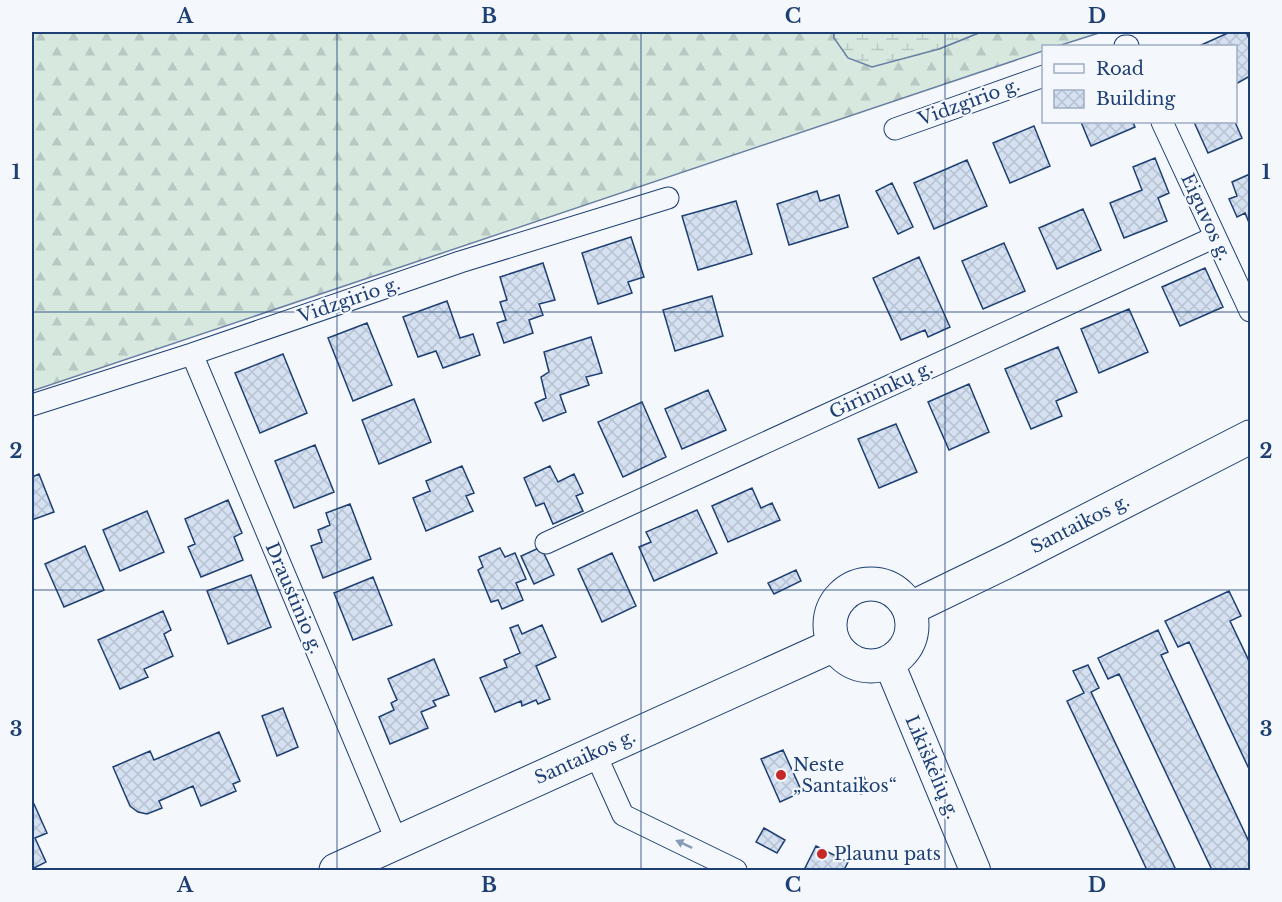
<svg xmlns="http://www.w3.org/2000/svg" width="1282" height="902" font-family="'Libre Baskerville',serif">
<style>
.forest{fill:url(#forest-firs);stroke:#687fa3;stroke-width:1.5}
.wetland{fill:url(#wetland-marsh);stroke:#687fa3;stroke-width:1.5}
.building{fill:url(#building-cross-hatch);stroke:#1d3f73;stroke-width:1.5}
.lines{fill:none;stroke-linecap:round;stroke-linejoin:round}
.street-casing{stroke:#1d3f73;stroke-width:23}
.secondary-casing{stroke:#1d3f73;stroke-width:32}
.primary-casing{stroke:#1d3f73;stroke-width:35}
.street{stroke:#f4f7fb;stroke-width:21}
.secondary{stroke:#f4f7fb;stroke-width:30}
.primary{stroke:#f4f7fb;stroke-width:33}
.oneway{fill:#889bb7}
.grid{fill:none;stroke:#1d3f73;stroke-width:1.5;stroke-opacity:0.55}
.poi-dot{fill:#c62828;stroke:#f4f7fb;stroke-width:2}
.labels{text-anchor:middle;stroke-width:4.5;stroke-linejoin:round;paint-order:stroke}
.street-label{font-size:18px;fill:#1d3f73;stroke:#f4f7fb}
.poi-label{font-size:18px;fill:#1d3f73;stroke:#f4f7fb;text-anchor:start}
.neatline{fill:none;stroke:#1d3f73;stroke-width:2}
.grid-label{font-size:20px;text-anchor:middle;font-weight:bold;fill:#1d3f73}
</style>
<defs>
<pattern id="forest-firs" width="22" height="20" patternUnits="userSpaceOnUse" patternTransform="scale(1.5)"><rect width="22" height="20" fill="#d7e8df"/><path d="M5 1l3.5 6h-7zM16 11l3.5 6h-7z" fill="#b8c8c3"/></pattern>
<pattern id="wetland-marsh" width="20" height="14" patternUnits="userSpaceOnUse" patternTransform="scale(1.5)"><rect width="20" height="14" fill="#d7e8df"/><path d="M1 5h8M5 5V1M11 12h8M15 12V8" fill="none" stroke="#b8c8c3"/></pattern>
<pattern id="building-cross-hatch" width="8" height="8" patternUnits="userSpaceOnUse" patternTransform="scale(1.5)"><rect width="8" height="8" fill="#d5e0f0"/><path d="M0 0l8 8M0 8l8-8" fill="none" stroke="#b6c1d1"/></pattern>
</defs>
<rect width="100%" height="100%" fill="#f4f7fb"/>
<path class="forest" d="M 32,32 L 834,32 L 834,38 L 939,49 L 981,32 L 1102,32 L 1058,46 L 1044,46 L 1043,51 L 32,391 Z"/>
<path class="wetland" d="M 834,32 L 981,32 L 939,49 L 872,67 L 848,58 L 834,38 Z"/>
<path class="building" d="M 1230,32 L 1246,32 L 1250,41 L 1250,76 L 1236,84 L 1236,46 L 1199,46 Z
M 1081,122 L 1133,122 L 1135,127 L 1091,146 Z
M 1194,122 L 1235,122 L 1242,138 L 1208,153 Z
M 1034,126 L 1050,166 L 1010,183 L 993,143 Z
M 1155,158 L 1169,193 L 1158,198 L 1167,221 L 1124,238 L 1110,203 L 1142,190 L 1133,167 Z
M 967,160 L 987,206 L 934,229 L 914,183 Z
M 1250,174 L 1250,225 L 1245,213 L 1237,217 L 1229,199 L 1237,196 L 1232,182 Z
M 892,183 L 913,227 L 898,234 L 876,191 Z
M 817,191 L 820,201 L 839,195 L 848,227 L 789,245 L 777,204 Z
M 736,201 L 752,254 L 698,270 L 682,216 Z
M 1083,209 L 1101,250 L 1057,269 L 1039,228 Z
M 631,237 L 644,277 L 628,282 L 632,293 L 598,304 L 582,253 Z
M 1004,243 L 1025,291 L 983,309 L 962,261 Z
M 919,257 L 950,327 L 928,337 L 925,330 L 901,340 L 873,278 Z
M 543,263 L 555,300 L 539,304 L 543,315 L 529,320 L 533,333 L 504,343 L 497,323 L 506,320 L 500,302 L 507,300 L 500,277 Z
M 1205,268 L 1223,307 L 1180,326 L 1162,287 Z
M 712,296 L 723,336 L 675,351 L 663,310 Z
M 447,301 L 460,338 L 473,334 L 480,355 L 443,368 L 436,351 L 418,357 L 403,317 Z
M 1129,309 L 1148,352 L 1099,373 L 1081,329 Z
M 367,323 L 392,385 L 353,401 L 328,338 Z
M 591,337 L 602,373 L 586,377 L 589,385 L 560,395 L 566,412 L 543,421 L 535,403 L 546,398 L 541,377 L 549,372 L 544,352 Z
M 1058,347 L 1077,392 L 1056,401 L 1062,416 L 1031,429 L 1005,369 Z
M 283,354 L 307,413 L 260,433 L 235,373 Z
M 969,384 L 989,432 L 949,450 L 928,402 Z
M 708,390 L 726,430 L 682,449 L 665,409 Z
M 414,399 L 431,442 L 379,464 L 362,420 Z
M 642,402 L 666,457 L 623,477 L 598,422 Z
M 896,424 L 917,472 L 879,488 L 858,439 Z
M 315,445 L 334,492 L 294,508 L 275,461 Z
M 462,466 L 474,493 L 466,496 L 473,511 L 426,531 L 413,498 L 430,491 L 426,481 Z
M 550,466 L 558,482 L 574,474 L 583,493 L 576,496 L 583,511 L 553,524 L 544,503 L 536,506 L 524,478 Z
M 39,474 L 54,512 L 32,520 L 32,477 Z
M 752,488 L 761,508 L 772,503 L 780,520 L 728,542 L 712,506 Z
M 228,500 L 242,533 L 234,537 L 243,560 L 201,577 L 188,547 L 195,544 L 185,519 Z
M 350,504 L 371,559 L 323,578 L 311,546 L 322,542 L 318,530 L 330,525 L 326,513 Z
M 697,510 L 717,553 L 654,581 L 639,547 L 651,542 L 646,532 Z
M 147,511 L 164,552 L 120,571 L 103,530 Z
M 85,546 L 104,590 L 64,607 L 45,564 Z
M 541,547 L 554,575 L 534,584 L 521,556 Z
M 500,548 L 505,557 L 515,553 L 526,579 L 516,583 L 523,600 L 502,609 L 498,600 L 491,602 L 478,570 L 483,567 L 479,557 Z
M 612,553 L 636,606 L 602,622 L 578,569 Z
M 796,570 L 801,581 L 774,594 L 768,583 Z
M 251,575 L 271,627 L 228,644 L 207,591 Z
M 373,577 L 392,625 L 353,640 L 334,593 Z
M 1229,591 L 1241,616 L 1230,621 L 1250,663 L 1250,771 L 1189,642 L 1178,647 L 1165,621 Z
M 163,611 L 171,630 L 164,634 L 173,656 L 144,669 L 148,677 L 120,689 L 98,640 Z
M 518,625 L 522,634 L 542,625 L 556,657 L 536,666 L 550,699 L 538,704 L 536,700 L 522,706 L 521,701 L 495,712 L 480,678 L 507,667 L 504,660 L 520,653 L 510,628 Z
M 1158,630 L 1168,652 L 1161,655 L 1250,844 L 1250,870 L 1212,870 L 1119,674 L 1108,679 L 1098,658 Z
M 434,659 L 449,695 L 433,701 L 436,706 L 421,712 L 428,728 L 390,744 L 379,717 L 394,710 L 391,703 L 397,700 L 388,679 Z
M 1088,665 L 1099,688 L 1091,692 L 1176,870 L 1147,870 L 1067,701 L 1084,693 L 1073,671 Z
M 283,708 L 298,747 L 277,756 L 262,716 Z
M 219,732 L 240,781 L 233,784 L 236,791 L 201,806 L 193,786 L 159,801 L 162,808 L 147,814 L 138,812 L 130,806 L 113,767 L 150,751 L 154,760 Z
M 783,750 L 802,792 L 780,802 L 761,759 Z
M 864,777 L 870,790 L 861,794 L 855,780 Z
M 34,804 L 47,833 L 35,838 L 46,862 L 32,869 L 32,805 Z
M 764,828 L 785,840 L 777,853 L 756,842 Z
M 816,846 L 848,862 L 844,870 L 804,870 Z"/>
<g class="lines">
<g class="street-casing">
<path id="street" d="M 1125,46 L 1128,46
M 1162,122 L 1250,311
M 895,129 L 1044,76
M 192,354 L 397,842
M 32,405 L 192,354 L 460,262 L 668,198
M 546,543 L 1215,237
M 595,753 L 623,815 L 736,870"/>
</g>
<g class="secondary-casing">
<path id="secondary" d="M 889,663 L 975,870"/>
</g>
<g class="primary-casing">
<path id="primary" d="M830 625a41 41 0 1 1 82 0a41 41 0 1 1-82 0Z
M 909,609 L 1014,558 L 1250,437
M 336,870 L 834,645"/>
</g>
<use href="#street" class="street"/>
<use href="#secondary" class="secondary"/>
<use href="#primary" class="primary"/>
</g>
<defs><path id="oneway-solid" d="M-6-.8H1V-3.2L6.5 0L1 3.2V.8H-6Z" transform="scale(1.5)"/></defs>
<use class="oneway" href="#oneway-solid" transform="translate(684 844) rotate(-155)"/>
<path class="grid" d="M 337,32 L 337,870M 641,32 L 641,870M 945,32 L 945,870M 32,312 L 1250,312M 32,590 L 1250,590"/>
<g class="poi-dot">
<circle cx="781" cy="775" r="6"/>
<circle cx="822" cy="854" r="6"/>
</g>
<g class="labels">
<g class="street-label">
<text transform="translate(969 102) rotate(-20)" y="6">Vidzgirio g.</text>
<text transform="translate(1206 217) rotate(65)" y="6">Eiguvos g.</text>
<text transform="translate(349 300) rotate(-19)" y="6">Vidzgirio g.</text>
<text transform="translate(881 390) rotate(-25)" y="6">Girininkų g.</text>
<text transform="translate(1080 524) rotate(-27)" y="6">Santaikos g.</text>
<text transform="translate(294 598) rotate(67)" y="6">Draustinio g.</text>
<text transform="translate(585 757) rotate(-24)" y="6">Santaikos g.</text>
<text transform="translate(932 767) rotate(67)" y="6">Likiškėlių g.</text>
</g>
<g class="poi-label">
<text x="793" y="771">Neste<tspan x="793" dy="21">„Santaikos“</tspan></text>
<text x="834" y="860">Plaunu pats</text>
</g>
</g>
<rect width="1282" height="902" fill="none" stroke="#f4f7fb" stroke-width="66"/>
<rect x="1042" y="45" width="195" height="78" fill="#f4f7fb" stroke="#9eadc5" stroke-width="1.5"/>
<rect x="1054" y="64" width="30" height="9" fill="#f4f7fb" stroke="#9eadc5" stroke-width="1.5"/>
<text x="1096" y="75" font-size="18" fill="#1d3f73">Road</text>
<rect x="1054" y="90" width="30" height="18" fill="url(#building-cross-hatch)" stroke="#9eadc5" stroke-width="1.5"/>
<text x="1096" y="105" font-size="18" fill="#1d3f73">Building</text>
<rect x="33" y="33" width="1216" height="836" class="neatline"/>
<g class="grid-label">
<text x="185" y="23">A</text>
<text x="489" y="23">B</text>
<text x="793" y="23">C</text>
<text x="1097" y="23">D</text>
<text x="16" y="179">1</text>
<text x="1266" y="179">1</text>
<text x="16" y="458">2</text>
<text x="1266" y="458">2</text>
<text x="16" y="736">3</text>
<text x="1266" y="736">3</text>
<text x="185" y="892">A</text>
<text x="489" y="892">B</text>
<text x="793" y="892">C</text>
<text x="1097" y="892">D</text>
</g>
</svg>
